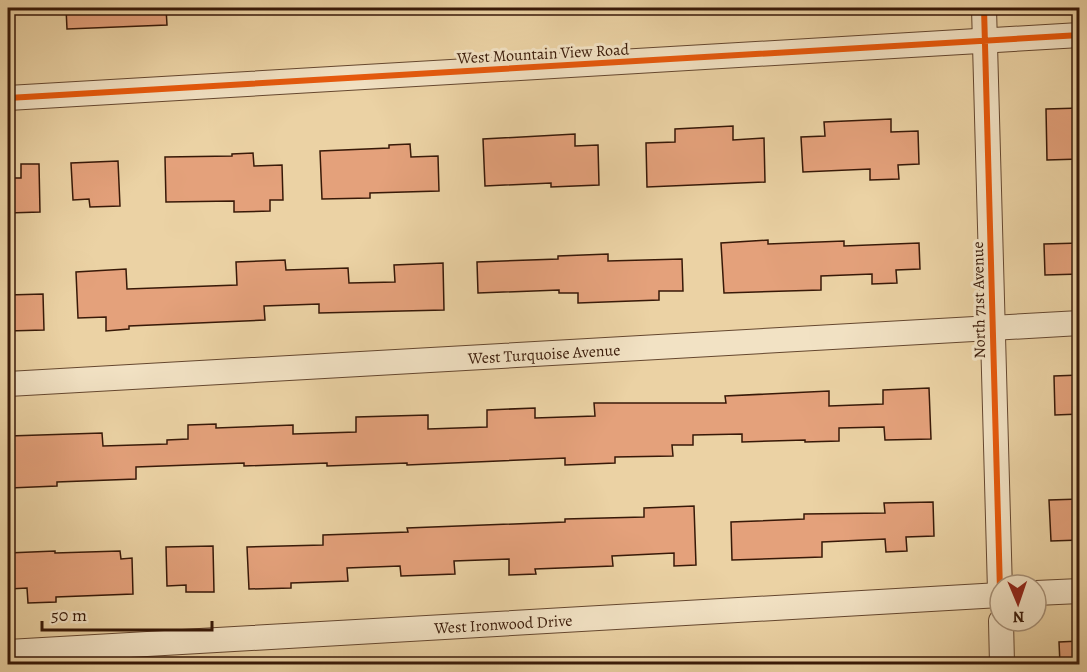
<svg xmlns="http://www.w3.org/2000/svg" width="1087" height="672" font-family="Alegreya,serif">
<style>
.building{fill:#e4a17b;stroke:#381908;stroke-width:1.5}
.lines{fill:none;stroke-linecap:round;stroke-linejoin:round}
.minor-casing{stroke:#65472f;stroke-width:26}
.minor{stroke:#f2e2c4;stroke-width:24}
.cycleway-casing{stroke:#f2e2c4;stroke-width:10}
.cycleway{stroke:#e8590c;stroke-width:6}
.labels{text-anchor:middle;stroke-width:6;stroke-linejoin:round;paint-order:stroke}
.street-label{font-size:16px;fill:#381908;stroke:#f2e2c4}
</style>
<rect width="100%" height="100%" fill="#ebd2a4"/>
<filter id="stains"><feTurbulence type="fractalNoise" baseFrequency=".00333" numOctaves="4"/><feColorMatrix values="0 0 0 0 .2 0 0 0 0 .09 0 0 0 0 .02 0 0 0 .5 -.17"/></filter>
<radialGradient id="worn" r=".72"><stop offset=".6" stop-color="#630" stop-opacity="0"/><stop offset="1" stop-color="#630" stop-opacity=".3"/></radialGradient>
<path class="building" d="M 66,8 L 166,8 L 167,25 L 67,29 Z
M 1080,108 L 1080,159 L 1047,160 L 1046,109 Z
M 891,119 L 891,132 L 918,131 L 919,164 L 898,165 L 899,179 L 870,180 L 870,169 L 803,172 L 801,137 L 825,136 L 824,122 Z
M 733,126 L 733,140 L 764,138 L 765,182 L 647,187 L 646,143 L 675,142 L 675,129 Z
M 575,134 L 575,146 L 598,145 L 599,185 L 551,187 L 551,183 L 485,186 L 483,139 Z
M 410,144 L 411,157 L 438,156 L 439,191 L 370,193 L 370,198 L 322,199 L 320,151 L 389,148 L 389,145 Z
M 253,153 L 254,166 L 282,165 L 283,200 L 270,200 L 270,211 L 234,212 L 234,201 L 166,202 L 165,157 L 232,156 L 232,154 Z
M 118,161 L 120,206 L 90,207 L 89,199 L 73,200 L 71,163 Z
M 21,164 L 39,164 L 40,212 L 8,213 L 8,178 L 21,178 Z
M 768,240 L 768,244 L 844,241 L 844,246 L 919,243 L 920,269 L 896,270 L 897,283 L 872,284 L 872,274 L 821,276 L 821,290 L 724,293 L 721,243 Z
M 1080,243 L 1080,274 L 1045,275 L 1044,244 Z
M 608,254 L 608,261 L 682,259 L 683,291 L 659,291 L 659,300 L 578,303 L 578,293 L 559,293 L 559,290 L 478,293 L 477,262 L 558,259 L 558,256 Z
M 285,260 L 286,270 L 348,268 L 349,283 L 395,282 L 394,265 L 443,263 L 444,310 L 319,313 L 319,304 L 264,306 L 265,320 L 129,326 L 129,329 L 106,331 L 106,317 L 78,318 L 76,272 L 126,269 L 127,289 L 237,285 L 236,262 Z
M 43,294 L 44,330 L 8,331 L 8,295 Z
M 1080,375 L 1080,414 L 1055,415 L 1054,376 Z
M 929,388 L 931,439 L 885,440 L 884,427 L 839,428 L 839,441 L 805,442 L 805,440 L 742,442 L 742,434 L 693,435 L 693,445 L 672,445 L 673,456 L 615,457 L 615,463 L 565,465 L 565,458 L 407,465 L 407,463 L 327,466 L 327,463 L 244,466 L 244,463 L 136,467 L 136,479 L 57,482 L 57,486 L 10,488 L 9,436 L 102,433 L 103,446 L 167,444 L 167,440 L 188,439 L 188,425 L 216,424 L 216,428 L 293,425 L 293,434 L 356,432 L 356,417 L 428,415 L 428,429 L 487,427 L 487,410 L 535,408 L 535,418 L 595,416 L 594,403 L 726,403 L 725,396 L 829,391 L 829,406 L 883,404 L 883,390 Z
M 1080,499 L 1080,540 L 1051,541 L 1049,500 Z
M 933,502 L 934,536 L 906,537 L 907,551 L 886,552 L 885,539 L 822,542 L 822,557 L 732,560 L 731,522 L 804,519 L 804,514 L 885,513 L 884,503 Z
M 694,506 L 696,565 L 674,566 L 674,553 L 612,556 L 613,566 L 535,569 L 536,574 L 509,575 L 509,559 L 454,561 L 455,574 L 401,576 L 400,566 L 347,568 L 348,581 L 291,583 L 291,588 L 249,589 L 247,547 L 323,545 L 323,535 L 408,532 L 407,528 L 565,522 L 565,519 L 644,517 L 644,508 Z
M 213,546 L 214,592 L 186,592 L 186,585 L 167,586 L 166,547 Z
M 55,551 L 55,553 L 120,551 L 121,559 L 132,558 L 133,594 L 56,597 L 56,602 L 28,603 L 27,588 L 9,589 L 8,553 Z
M 1080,641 L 1080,664 L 1060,664 L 1059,642 Z"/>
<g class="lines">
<g class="minor-casing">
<g id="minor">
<path d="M 984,8 L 1000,591"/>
<path d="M 8,98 L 1080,35"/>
<path id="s1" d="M 8,384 L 1080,323"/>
<path d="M 1036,593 L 1080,591"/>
<path d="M 1001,621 L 1002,664"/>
<path id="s2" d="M 8,652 L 1000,595"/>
</g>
</g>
<use href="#minor" class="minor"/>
<g class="cycleway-casing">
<path id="cycleway" d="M 984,8 L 1000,591
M 8,98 L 1080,35"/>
</g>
<use href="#cycleway" class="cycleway"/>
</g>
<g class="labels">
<g class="street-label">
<text transform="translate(543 53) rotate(-3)" y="6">West Mountain View Road</text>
<text transform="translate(978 300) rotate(-91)" y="6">North 71st Avenue</text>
<text dy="6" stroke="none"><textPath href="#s1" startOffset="537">West Turquoise Avenue</textPath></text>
<text dy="6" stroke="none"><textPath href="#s2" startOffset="496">West Ironwood Drive</textPath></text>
</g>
</g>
<rect width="1087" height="672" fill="none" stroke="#ebd2a4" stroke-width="30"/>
<rect x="9" y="9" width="1069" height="654" fill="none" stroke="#381908" stroke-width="3"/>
<rect x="15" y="15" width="1057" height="642" fill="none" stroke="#381908" stroke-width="1.5"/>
<g transform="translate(1018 603) rotate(178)"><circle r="28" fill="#f2e2c4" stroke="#a89279" stroke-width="1.5"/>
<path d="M0-4.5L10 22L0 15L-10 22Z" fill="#8f2418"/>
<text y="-9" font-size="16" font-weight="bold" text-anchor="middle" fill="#381908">N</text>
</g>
<path d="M42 621v9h170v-9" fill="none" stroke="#381908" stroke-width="3"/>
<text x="51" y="621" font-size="18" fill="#381908" stroke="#f2e2c4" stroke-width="4.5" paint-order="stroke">50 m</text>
<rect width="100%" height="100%" filter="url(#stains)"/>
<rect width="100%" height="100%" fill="url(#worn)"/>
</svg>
